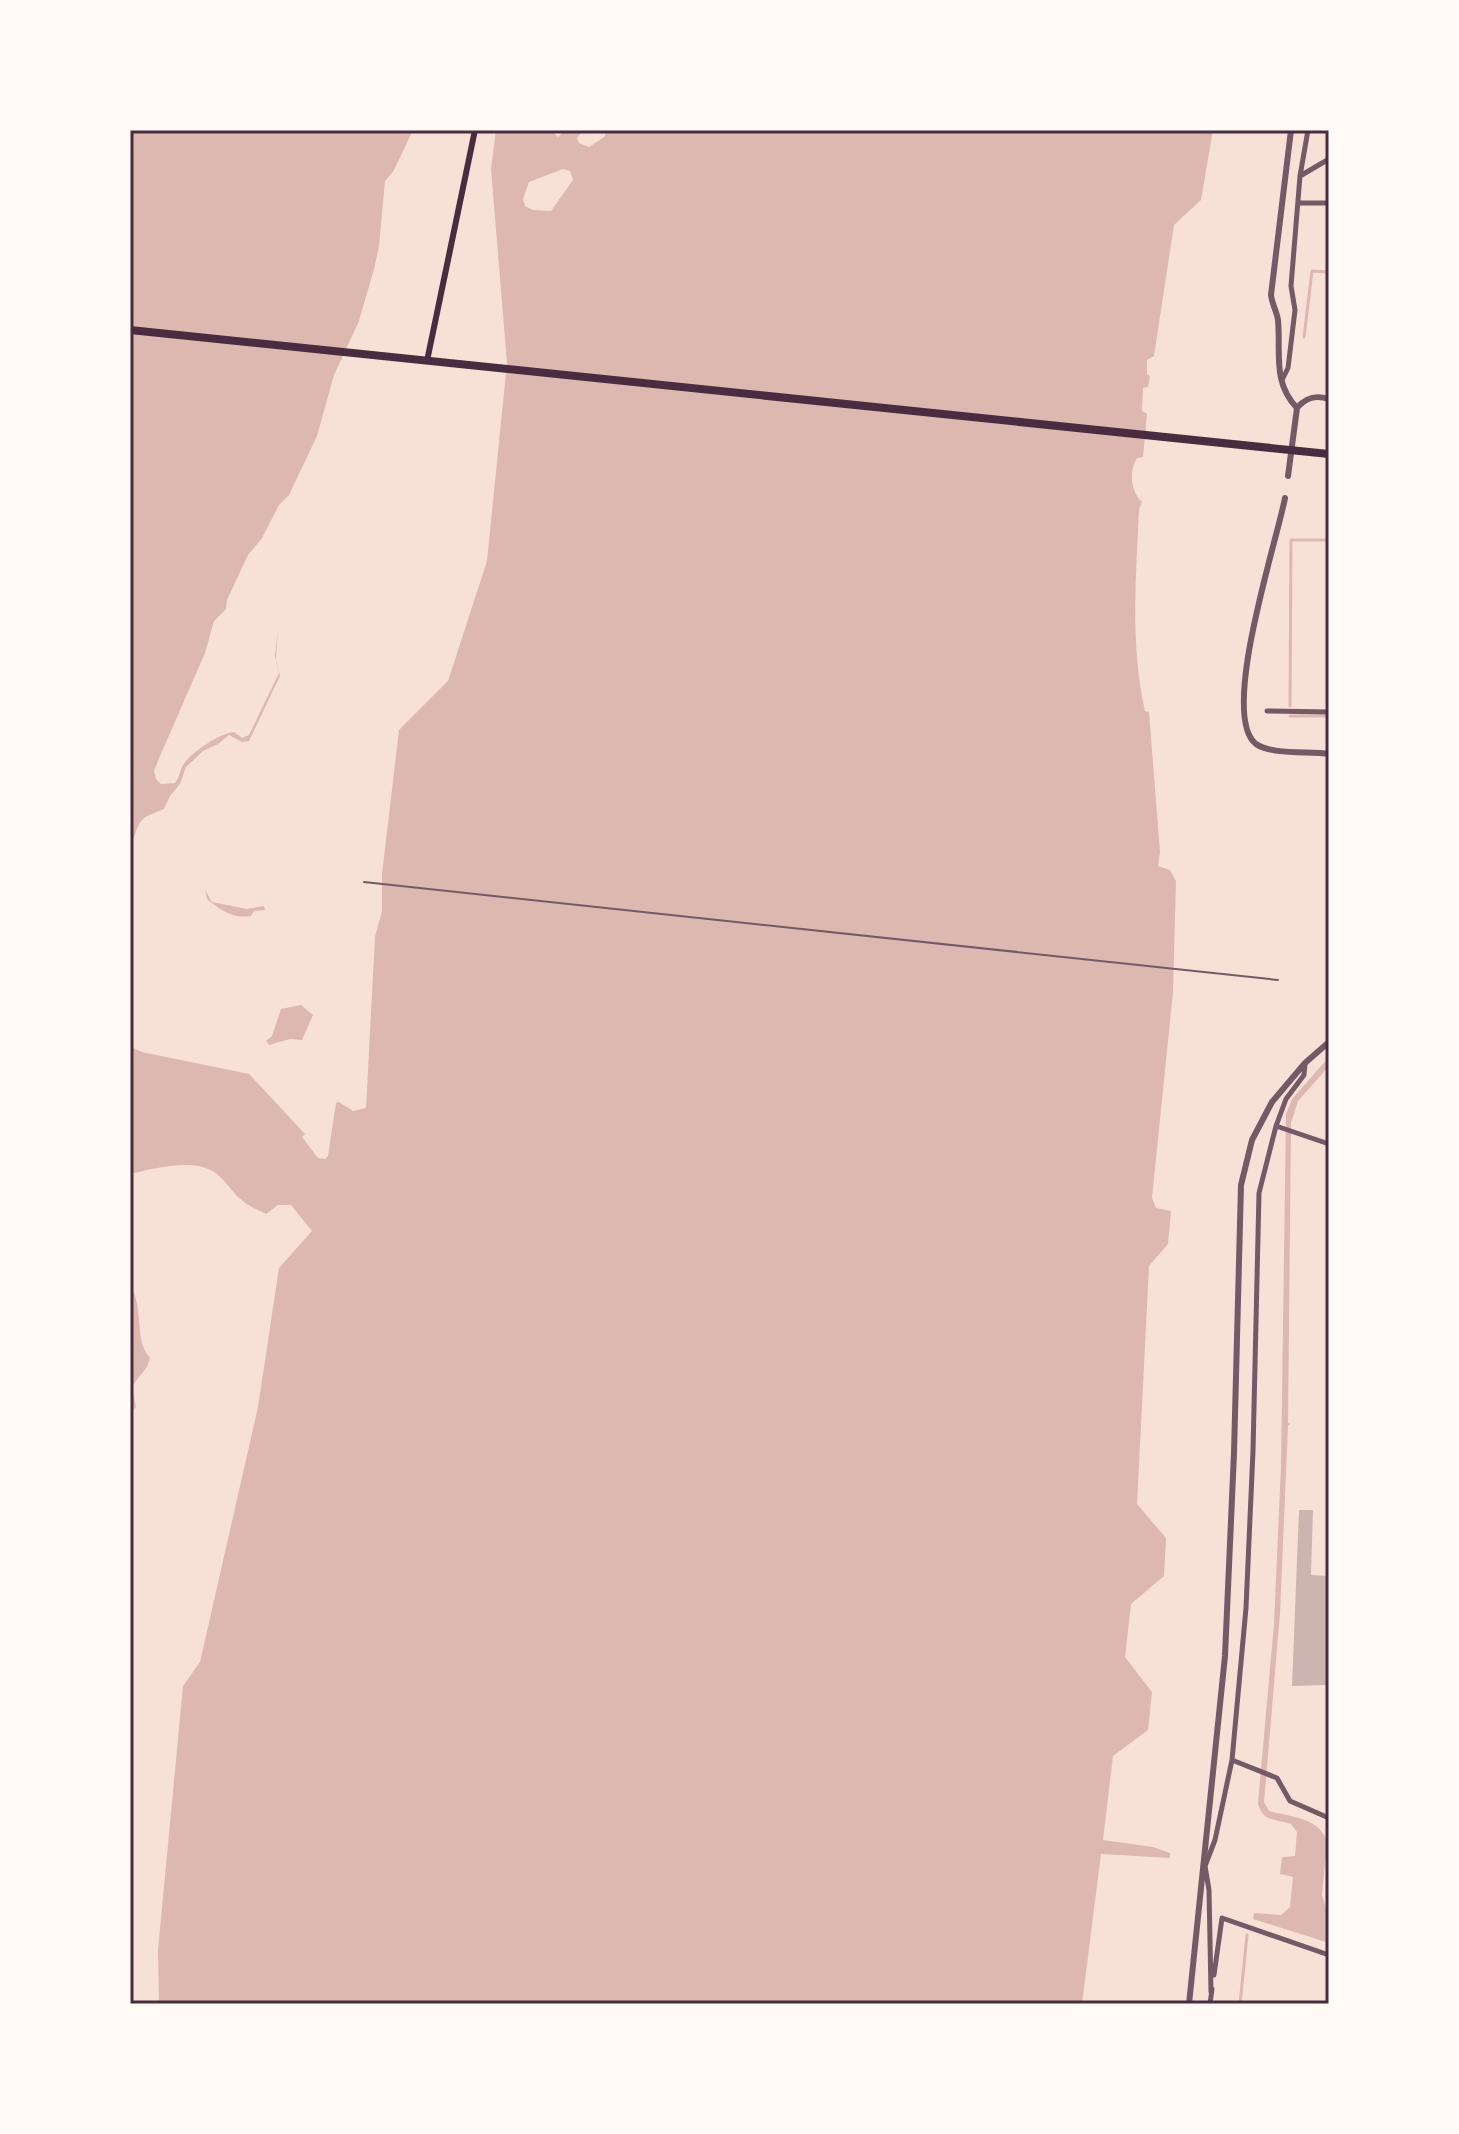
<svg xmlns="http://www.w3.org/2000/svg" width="1459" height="2134" font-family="Quicksand,sans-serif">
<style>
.water{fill:#dcb8b0;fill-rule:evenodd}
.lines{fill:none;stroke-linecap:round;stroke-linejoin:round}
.stream{stroke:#dcb8b0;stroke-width:3}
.building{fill:#ccb4b1}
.service{stroke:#755966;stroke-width:2}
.minor{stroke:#755966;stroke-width:5}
.tertiary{stroke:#755966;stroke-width:6}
.secondary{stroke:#4a2c40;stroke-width:6}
.trunk{stroke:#4a2c40;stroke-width:8}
.neatline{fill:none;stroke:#4a2c40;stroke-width:3}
</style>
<rect width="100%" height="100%" fill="#f7e1d7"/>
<path class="water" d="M 130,130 L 413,130 L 393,172 L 385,181 L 379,246 L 374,269 L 359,321 L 334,375 L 317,436 L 289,495 L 279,505 L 262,538 L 248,555 L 227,600 L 226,609 L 214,621 L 205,653 L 160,756 L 154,771 L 156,779 L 161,784 L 175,783 C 180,777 179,772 183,765 C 190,753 222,732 234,732 L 242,738 L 249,735 L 279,673 L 275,656 L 278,627 L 276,659 L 280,676 L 249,741 L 242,742 L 229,735 L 218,744 L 203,751 L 186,767 L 180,784 L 170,796 L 164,809 C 135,820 141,820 130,849 Z
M 496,130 L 531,130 L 537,133 L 540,130 L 551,130 L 558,137 L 565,130 L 583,130 L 577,138 L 579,143 L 589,147 L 604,137 L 608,130 L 1213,130 L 1201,200 L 1174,225 L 1154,356 L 1147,360 L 1147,374 L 1150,376 L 1148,387 L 1143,388 L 1142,411 L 1147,414 L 1143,457 L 1137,458 C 1129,471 1130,491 1142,502 L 1139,510 C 1136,576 1130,645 1145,711 L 1149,712 L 1160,852 L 1158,866 L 1170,870 L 1176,881 L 1173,992 L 1152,1198 L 1156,1208 L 1171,1211 L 1168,1244 L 1149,1266 L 1137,1504 L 1166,1538 L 1164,1576 L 1131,1604 L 1125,1657 L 1152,1692 L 1148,1730 L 1113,1756 L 1103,1840 L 1153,1847 L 1170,1853 L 1170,1858 L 1101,1854 L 1082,2004 L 159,2004 L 158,1950 L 183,1686 L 200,1662 L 258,1407 L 279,1268 L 312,1231 L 291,1205 L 278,1205 L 266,1214 C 259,1210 250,1207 244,1202 C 233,1194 227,1182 217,1174 C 196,1157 155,1168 130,1174 L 130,1047 L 142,1052 L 249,1074 L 305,1134 L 302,1137 L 318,1158 L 325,1159 L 328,1156 L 336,1103 L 339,1102 L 353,1111 L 366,1108 L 375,937 L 382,911 L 382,874 L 399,730 L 448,681 L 487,561 L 507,363 L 491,169 ZM 563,169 L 570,171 L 573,180 L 551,211 L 533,210 L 525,206 L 523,199 L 529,182 Z
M 205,890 L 212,902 L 247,909 L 264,906 L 265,910 L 254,911 L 251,916 C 233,919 220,910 207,899 Z
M 301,1005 L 313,1015 L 302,1040 L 290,1039 L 269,1045 L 266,1041 L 272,1036 L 281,1009 Z
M 1329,1057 L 1329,1066 L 1298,1101 L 1291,1123 L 1288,1423 L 1290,1424 L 1288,1426 L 1280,1614 L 1264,1802 L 1269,1811 C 1289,1817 1320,1817 1327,1842 L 1322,1895 L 1329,1917 L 1329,1943 L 1253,1919 L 1254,1913 L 1281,1915 L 1290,1907 L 1293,1877 L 1280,1874 L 1282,1857 L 1295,1856 L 1297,1832 L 1291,1824 C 1276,1819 1262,1822 1258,1803 L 1274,1624 L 1281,1466 L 1286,1114 L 1292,1099 Z
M 130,1286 C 145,1307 133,1339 150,1358 L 147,1367 L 132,1386 L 136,1407 L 130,1413 Z"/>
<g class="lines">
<path class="stream" d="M 1304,337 L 1312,271 L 1329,272
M 1290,706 L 1291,540 L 1329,540
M 1290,716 L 1329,716
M 1240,2004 L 1247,1935"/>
</g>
<path class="building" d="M 1299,1510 L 1313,1510 L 1311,1575 L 1329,1576 L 1326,1685 L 1292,1686 Z"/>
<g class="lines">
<path class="service" d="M 364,882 L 1278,980"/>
<path class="minor" d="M 1300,176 L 1329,159
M 1298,203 L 1329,203
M 1282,380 L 1288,368 L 1295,310 L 1291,286 L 1300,176 L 1308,130
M 1267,711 L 1329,712
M 1276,1126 L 1329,1144
M 1232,1760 L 1277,1778 L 1290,1801 L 1329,1818
M 1214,1975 L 1222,1918 L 1329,1955
M 1211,1992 L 1209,1890 L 1205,1866 L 1215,1840 L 1232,1760 L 1246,1608 L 1253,1451 L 1259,1193 L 1276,1126 L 1286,1099 L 1304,1075 L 1305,1064
M 1210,2004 L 1212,1989"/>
<path class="tertiary" d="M 1291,130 L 1271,295 C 1272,304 1277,312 1278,320 C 1281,352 1272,382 1297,408
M 1288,476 L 1297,408 C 1306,397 1316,395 1329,399
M 1285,498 C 1277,541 1219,715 1256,744 C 1271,755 1310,751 1329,754
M 1189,2004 L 1225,1656 L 1234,1453 L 1241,1185 L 1252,1140 L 1272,1102 L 1305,1063 L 1329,1042"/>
<path class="secondary" d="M 427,361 L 475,130"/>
<path class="trunk" d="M 130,330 L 1329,454"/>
</g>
<rect width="1459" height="2134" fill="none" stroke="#fffaf5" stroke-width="264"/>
<rect x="132" y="132" width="1195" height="1870" class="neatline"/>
</svg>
